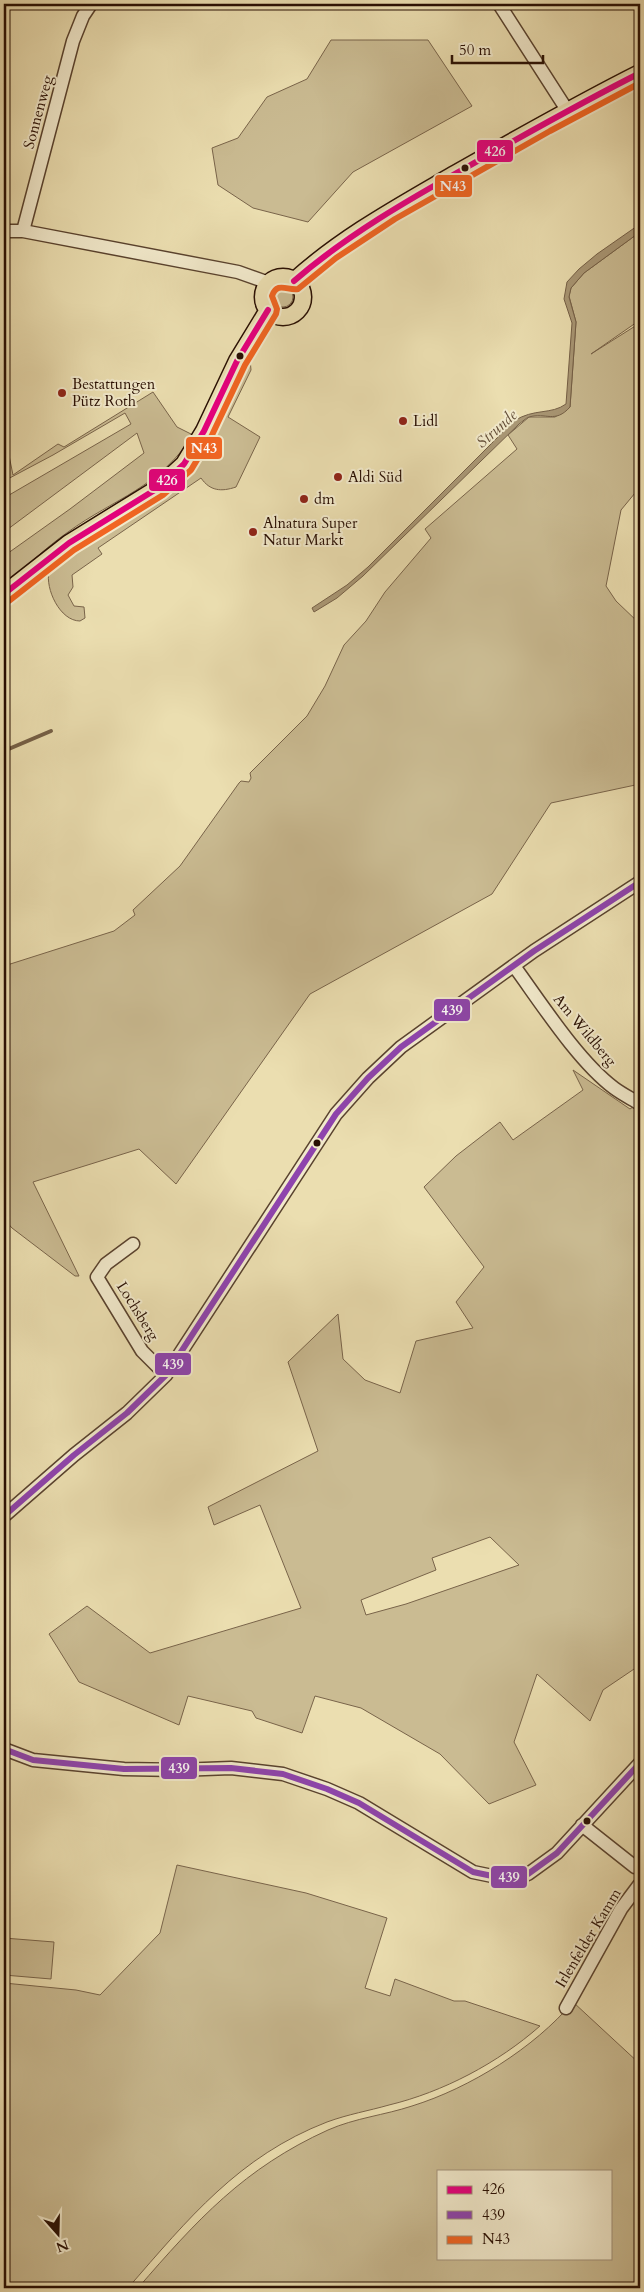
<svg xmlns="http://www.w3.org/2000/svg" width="644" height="2292" font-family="Cardo,serif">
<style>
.green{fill:#cabb92;stroke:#79644a;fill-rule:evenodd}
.water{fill:#a99775;stroke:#756047}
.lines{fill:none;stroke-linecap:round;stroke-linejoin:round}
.stream{stroke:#756047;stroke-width:4}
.minor-casing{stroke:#59422e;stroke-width:15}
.major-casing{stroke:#280e02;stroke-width:19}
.minor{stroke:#f2eacc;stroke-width:12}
.major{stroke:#ebdeb0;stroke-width:16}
.bus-1-casing{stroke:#f2eacc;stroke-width:10}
.bus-2-casing{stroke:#f2eacc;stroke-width:10}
.bus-3-casing{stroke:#f2eacc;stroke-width:10}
.bus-1{stroke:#e5007d;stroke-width:6}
.bus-2{stroke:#8e44ad;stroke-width:6}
.bus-3{stroke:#f26522;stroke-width:6}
.bus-dot{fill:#280e02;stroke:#f2eacc;stroke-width:2}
.poi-dot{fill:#8f2418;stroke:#f2eacc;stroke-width:2}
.labels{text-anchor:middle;stroke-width:4;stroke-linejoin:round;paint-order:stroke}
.street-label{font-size:15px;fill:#280e02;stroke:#f2eacc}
.poi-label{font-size:15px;fill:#280e02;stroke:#f2eacc;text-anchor:start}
.water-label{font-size:16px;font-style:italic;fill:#624c36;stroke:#f2eacc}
.line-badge{stroke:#f2eacc;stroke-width:2}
.badge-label{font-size:14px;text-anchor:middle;font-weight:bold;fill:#fff}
</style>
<rect width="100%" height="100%" fill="#ebdeb0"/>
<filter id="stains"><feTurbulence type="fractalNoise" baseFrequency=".004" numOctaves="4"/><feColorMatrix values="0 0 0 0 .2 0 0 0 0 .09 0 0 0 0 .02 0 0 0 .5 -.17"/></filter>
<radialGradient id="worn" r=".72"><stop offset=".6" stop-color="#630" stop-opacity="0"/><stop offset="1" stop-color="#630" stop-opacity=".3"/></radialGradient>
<path class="green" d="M 331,40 L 428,40 L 472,106 L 353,172 L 308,222 L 253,208 L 218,185 L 212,148 L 238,138 L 267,97 L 307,79 Z
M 640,232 L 640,320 L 591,354 L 640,323 L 640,487 L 621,510 L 606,586 L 616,601 L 640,624 L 640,784 L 551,803 L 492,894 L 310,994 L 176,1184 L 139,1149 L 33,1182 L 79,1276 L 75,1276 L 12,1228 L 4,1219 L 4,966 L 114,931 L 135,915 L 133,910 L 180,866 L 239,783 L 241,781 L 249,782 L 251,778 L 250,773 L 307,716 L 325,686 L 344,645 L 366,621 L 385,592 L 431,538 L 425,529 L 517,449 L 508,435 L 529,417 L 555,417 L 570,407 L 576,322 L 569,296 L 571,288 L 584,273 Z
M273 297a10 10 0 1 1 20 0a10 10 0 1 1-20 0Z
M 250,359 L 251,370 L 228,417 L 260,437 L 236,487 C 221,492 210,491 201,478 L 98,548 L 102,554 L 72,575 L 73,587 L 68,595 L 74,606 L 84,607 L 85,618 L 80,621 C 60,621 45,589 49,571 L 79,546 L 161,496 L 192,468 L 204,453 Z
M 153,392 L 177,427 L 193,435 C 159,488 115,498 68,532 C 45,548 25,568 4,586 L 4,556 L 70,509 L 144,453 L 137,433 L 4,532 L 4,498 L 131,424 L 125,413 L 53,455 L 4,481 L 4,431 L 13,475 L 58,444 L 64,447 Z
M 573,1070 L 630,1109 L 640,1102 L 640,1665 L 603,1690 L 590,1721 L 537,1674 L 514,1742 L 536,1785 L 489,1804 L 440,1754 L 361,1708 L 315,1696 L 302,1733 L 256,1718 L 252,1711 L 188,1696 L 179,1725 L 79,1682 L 49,1634 L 87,1606 L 150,1653 L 301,1608 L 260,1505 L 214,1525 L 208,1507 L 318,1451 L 288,1362 L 338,1314 L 343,1359 L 365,1380 L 400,1393 L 416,1341 L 473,1328 L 456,1302 L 484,1267 L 424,1187 L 456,1156 L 500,1122 L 513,1140 L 583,1090 ZM 490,1537 L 519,1565 L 406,1604 L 366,1615 L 361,1600 L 436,1570 L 432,1558 Z
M 177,1865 L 306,1893 L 387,1918 L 365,1988 L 390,1996 L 395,1979 L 454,2001 L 465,2001 L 540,2026 C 498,2063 443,2092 389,2105 C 368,2111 349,2114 327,2122 C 239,2156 188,2219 128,2288 L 4,2288 L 4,1983 L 76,1990 L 100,1995 L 160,1933 Z
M 4,1938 L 54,1942 L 51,1979 L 4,1975 Z
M 573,2002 L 640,2064 L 640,2288 L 138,2288 C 197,2220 244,2168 328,2130 C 355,2118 385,2115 412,2106 C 470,2088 534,2048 573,2002 ZM 438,2171 L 610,2171 L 610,2258 L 438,2258 Z"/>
<path class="water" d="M 640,224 L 640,232 L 584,273 L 571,288 L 569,297 L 576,322 L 570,407 C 555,424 546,412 529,417 C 526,418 522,422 519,424 L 363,576 L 337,598 L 314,612 L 312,608 L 347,585 L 368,567 L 514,421 C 534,408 551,415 566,404 L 572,323 L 564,299 L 567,282 L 579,269 L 597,254 Z"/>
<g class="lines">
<path class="stream" d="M 4,751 L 51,731"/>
<g class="minor-casing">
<path id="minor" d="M 499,4 L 567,110
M 4,231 L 23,231 L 238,272 L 269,283
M 23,231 L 73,41 L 83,16 L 91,4
M 514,966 C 541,1003 578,1061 614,1088 C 622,1094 632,1099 640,1104
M 133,1244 L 106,1264 L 97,1277 L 142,1351 L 166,1375
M 4,1516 L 74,1455 L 127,1413 L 166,1375 L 336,1114 L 368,1078 L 401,1047 L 534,951 L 640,882
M 4,1749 L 33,1760 L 124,1769 L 178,1770 L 231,1768 L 283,1774 L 327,1789 L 359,1803 L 473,1872 L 502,1878 L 528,1874 L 557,1853 L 640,1763
M 582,1825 L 635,1867
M 566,2008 L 621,1909 L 639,1885"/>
</g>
<g class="major-casing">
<path id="major" d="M263 297a20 20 0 1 1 40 0a20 20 0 1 1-40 0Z
M 294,281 C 341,238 398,207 453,175 C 515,140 576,105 640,73
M 4,594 L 69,543 L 158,488 L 184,464 L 204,431 L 237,361 L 268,310"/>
</g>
<use href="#minor" class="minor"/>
<use href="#major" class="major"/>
<g class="bus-1-casing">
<path id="bus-1" d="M 294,281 C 347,235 408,200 469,166 C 526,134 582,102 640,73
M 4,594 L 69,543 L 158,488 L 184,464 L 204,431 L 237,361 L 268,310"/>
</g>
<g class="bus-2-casing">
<path id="bus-2" d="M 4,1516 L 74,1455 L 127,1413 L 166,1375 L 336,1114 L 368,1078 L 401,1047 L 534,951 L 640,882
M 4,1749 L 33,1760 L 124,1769 L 231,1768 L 283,1774 L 327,1789 L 359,1803 L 473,1872 L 502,1878 L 528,1874 L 557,1853 L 640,1763"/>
</g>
<g class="bus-3-casing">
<path id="bus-3" d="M 9,601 L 74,550 L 163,495 L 191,470 L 212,435 L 245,365 L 276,314 L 277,309 L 272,296 C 277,281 288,291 298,289 L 336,258 L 395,219 L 550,131 L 640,83"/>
</g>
<use href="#bus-1" class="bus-1"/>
<use href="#bus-2" class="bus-2"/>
<use href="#bus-3" class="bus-3"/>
</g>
<g class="bus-dot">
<circle cx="465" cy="168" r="4.5"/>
<circle cx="240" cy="356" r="4.5"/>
<circle cx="317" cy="1143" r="4.5"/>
<circle cx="587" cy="1821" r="4.5"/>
</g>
<g class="poi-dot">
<circle cx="62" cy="393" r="5"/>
<circle cx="403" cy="421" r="5"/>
<circle cx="338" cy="477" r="5"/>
<circle cx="304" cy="499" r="5"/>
<circle cx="253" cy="532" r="5"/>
</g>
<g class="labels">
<g class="street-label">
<text transform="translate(38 112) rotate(-75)" y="5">Sonnenweg</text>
<text transform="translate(585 1030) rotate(50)" y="5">Am Wildberg</text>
<text transform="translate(138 1311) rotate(58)" y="5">Lochsberg</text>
<text transform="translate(588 1938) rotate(-59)" y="5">Irlenfelder Kamm</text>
</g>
<g class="poi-label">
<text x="72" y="389">Bestattungen<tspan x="72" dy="17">Pütz Roth</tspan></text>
<text x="413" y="426">Lidl</text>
<text x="348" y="482">Aldi Süd</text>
<text x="314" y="504">dm</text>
<text x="263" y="528">Alnatura Super<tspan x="263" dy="17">Natur Markt</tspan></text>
</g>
<g class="water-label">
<text transform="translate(496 428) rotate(-42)" y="6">Strunde</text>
</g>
</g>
<g class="line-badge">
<rect x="476" y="139" width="38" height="24" rx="5" fill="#e5007d"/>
<rect x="434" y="174" width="39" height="24" rx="5" fill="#f26522"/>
<rect x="185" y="436" width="38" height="24" rx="5" fill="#f26522"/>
<rect x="148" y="468" width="38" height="24" rx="5" fill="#e5007d"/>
<rect x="433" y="998" width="38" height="24" rx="5" fill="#8e44ad"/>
<rect x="154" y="1352" width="38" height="24" rx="5" fill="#8e44ad"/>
<rect x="160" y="1756" width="38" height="24" rx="5" fill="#8e44ad"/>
<rect x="490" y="1865" width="38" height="24" rx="5" fill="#8e44ad"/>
</g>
<g class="badge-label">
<text x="495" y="156">426</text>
<text x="453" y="191">N43</text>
<text x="204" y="453">N43</text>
<text x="167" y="485">426</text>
<text x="452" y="1015">439</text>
<text x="173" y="1369">439</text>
<text x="179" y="1773">439</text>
<text x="509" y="1882">439</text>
</g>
<rect width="644" height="2292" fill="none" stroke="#ebdeb0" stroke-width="20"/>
<rect x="5" y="5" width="634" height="2282" fill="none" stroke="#280e02" stroke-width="2.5"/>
<rect x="10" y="10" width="624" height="2272" fill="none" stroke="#280e02"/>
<rect x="437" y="2170" width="175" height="90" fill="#f2eacc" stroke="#a1927b"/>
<rect x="447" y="2186" width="25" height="8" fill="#e5007d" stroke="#a1927b"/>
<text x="482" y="2194" font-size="15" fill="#280e02">426</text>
<rect x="447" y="2211" width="25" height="8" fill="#8e44ad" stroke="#a1927b"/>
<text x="482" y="2220" font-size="15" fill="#280e02">439</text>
<rect x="447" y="2236" width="25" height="8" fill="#f26522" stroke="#a1927b"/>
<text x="482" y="2244" font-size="15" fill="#280e02">N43</text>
<g transform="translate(58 2234) rotate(160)" stroke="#f2eacc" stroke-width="4" paint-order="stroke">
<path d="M0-4L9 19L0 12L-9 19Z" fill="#280e02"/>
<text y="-8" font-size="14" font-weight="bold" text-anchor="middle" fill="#280e02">N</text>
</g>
<path d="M452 55v8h91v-8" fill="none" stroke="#280e02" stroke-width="2.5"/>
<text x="459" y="55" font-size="15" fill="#280e02" stroke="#f2eacc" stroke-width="4" paint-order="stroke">50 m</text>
<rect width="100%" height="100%" filter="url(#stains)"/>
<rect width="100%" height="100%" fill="url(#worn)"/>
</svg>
